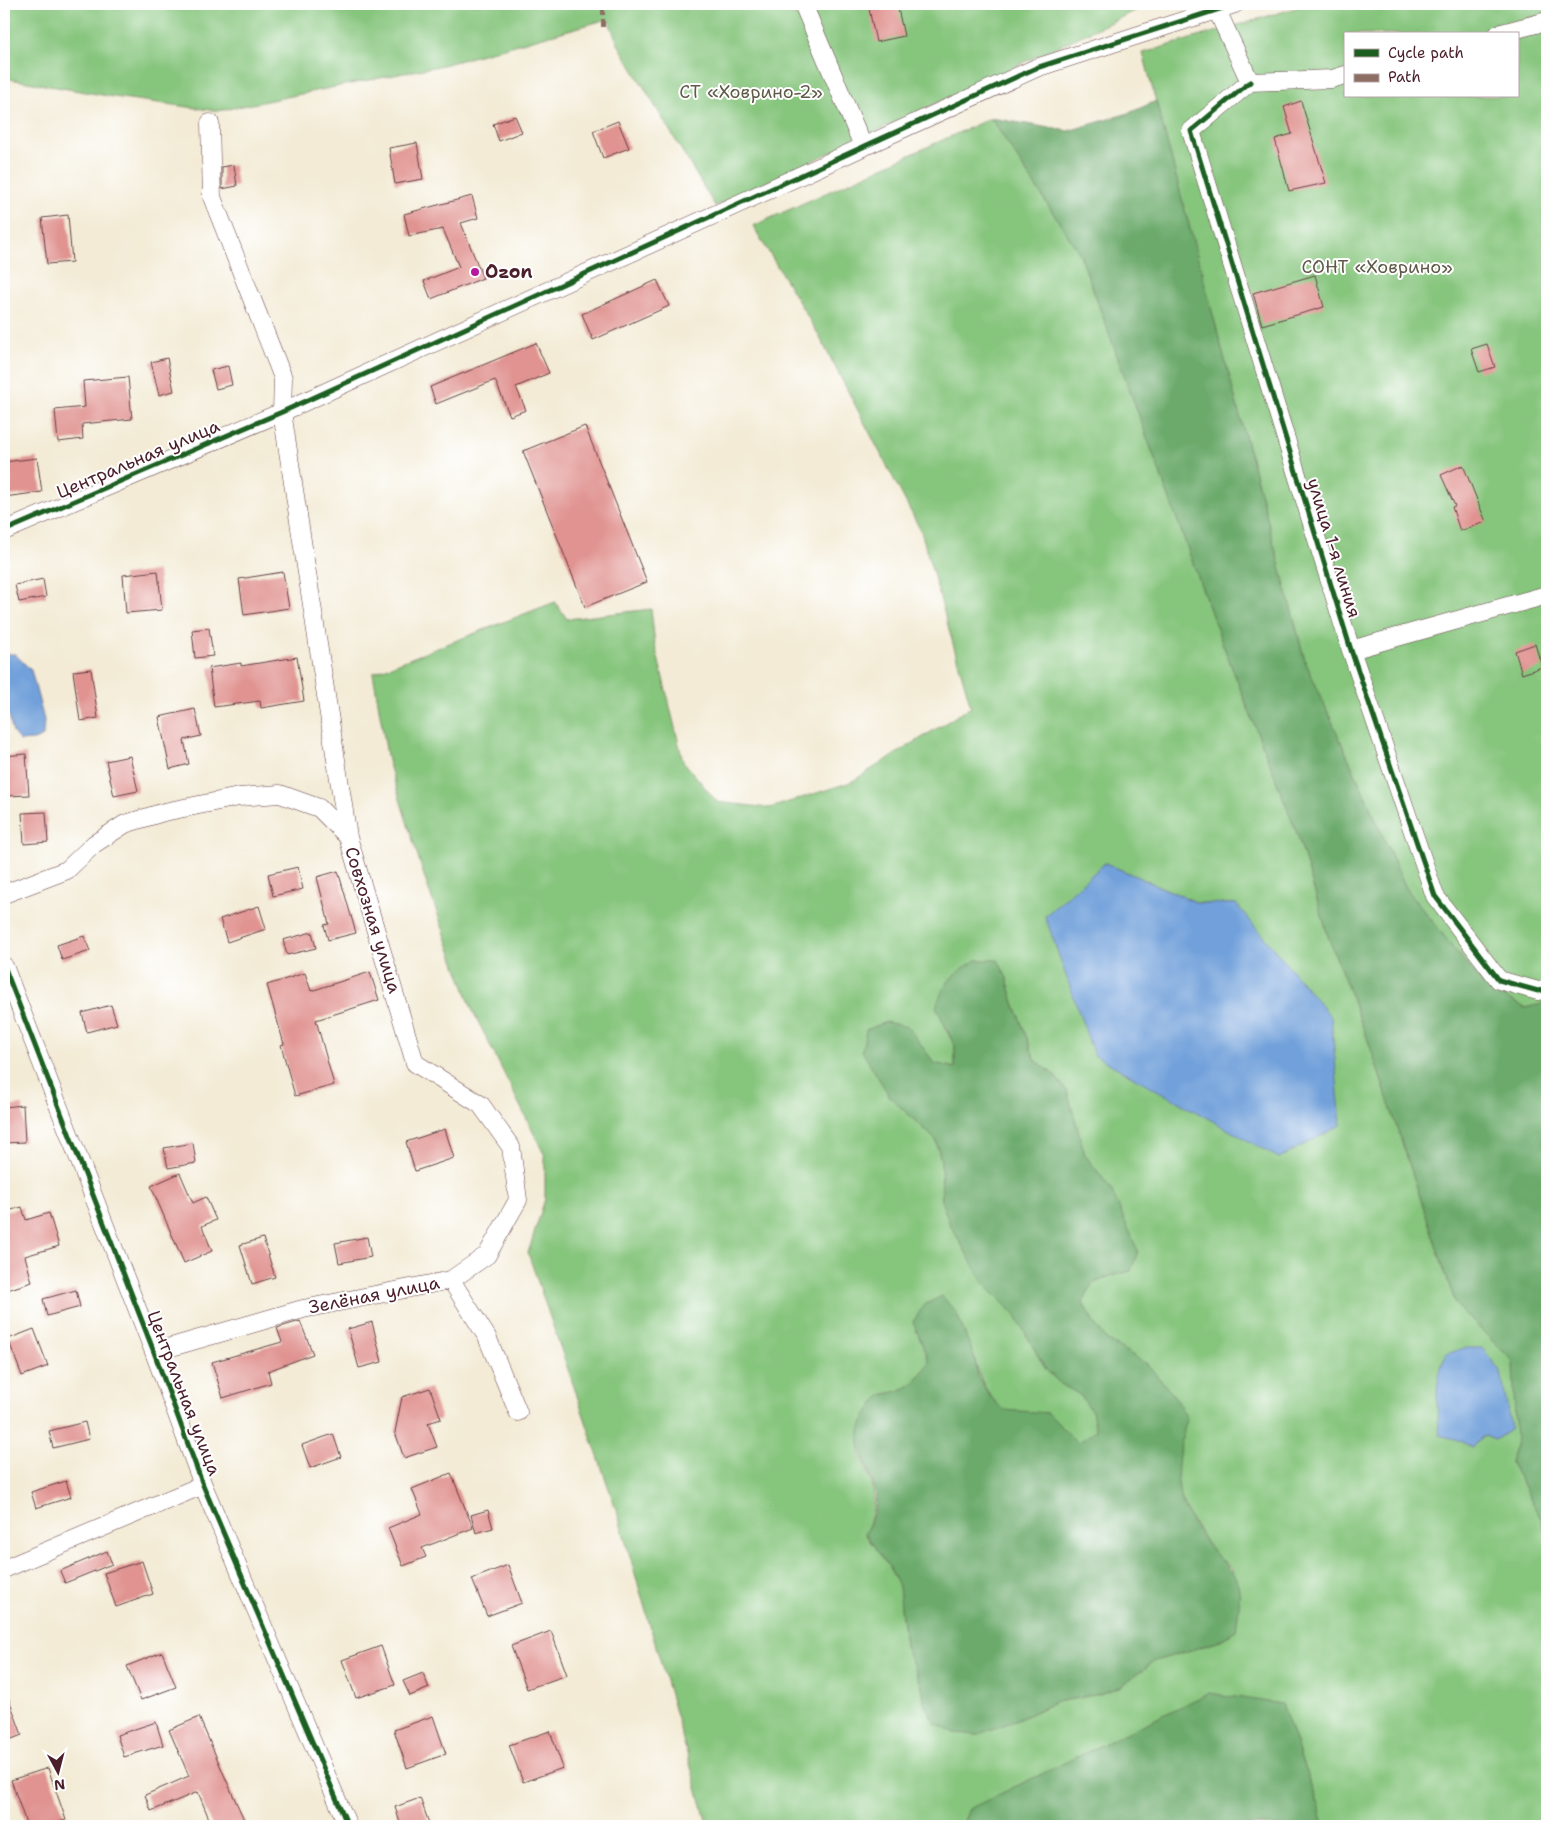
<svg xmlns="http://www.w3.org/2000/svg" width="1551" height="1830" font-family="'Shantell Sans',sans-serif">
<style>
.green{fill:#85c57c;stroke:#687254;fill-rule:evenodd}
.forest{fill:#6caa6c;stroke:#5b644c}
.water{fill:#71a0da;stroke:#5e6082}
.building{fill:#e09390}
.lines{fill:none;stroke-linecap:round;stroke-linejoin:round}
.minor-casing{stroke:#633e44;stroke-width:19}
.minor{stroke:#fff;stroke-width:18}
.quiet{stroke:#8d6e63;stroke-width:4;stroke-dasharray:8 4;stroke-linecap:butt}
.cycleway-casing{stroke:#fff;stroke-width:8}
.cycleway{stroke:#1b5e20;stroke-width:5}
.poi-dot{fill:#b5179e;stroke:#fff;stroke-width:2}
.labels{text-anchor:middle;stroke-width:4;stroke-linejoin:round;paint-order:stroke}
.park-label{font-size:18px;fill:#5f5947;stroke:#fff}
.poi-label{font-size:18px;font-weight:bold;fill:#4a1f2b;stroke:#fff;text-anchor:start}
.street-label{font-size:18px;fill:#4a1f2b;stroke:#fff}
</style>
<rect width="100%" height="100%" fill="#fff"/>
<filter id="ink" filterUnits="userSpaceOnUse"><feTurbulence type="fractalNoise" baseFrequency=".02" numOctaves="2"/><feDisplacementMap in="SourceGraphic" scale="10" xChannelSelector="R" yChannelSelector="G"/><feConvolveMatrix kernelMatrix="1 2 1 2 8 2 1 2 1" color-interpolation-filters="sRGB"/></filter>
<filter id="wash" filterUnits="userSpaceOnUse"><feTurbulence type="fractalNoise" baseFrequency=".0096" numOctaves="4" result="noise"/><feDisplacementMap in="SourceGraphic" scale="20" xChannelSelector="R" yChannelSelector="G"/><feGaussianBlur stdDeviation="1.12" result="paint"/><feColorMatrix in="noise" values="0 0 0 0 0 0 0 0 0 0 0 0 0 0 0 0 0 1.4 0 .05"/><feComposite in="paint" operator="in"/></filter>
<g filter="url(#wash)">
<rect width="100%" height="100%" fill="#f3ebd5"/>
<path class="green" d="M 4,4 L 1162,4 L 1137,10 L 715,206 L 618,44 L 608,19 L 443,65 L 218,111 L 114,97 L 4,78 Z
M 1309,4 L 1547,4 L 1547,1003 L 1525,1008 L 1483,985 L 1406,888 L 1305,661 L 1143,53 ZM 1345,34 L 1517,34 L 1517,96 L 1345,96 Z
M 991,118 L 1080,254 L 1220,637 L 1298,836 L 1328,936 L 1369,1043 L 1456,1305 L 1513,1361 L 1516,1445 L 1510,1461 L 1541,1519 L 1547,1537 L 1547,1826 L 1325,1826 L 1282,1704 L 969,1809 L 962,1826 L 708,1826 L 618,1515 L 528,1253 L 545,1199 L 545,1156 L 472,1009 L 426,882 L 388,761 L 373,673 L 555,602 L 567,619 L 651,609 L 655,645 L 683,761 L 717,802 L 770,808 L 851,782 L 971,707 L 921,531 L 818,334 L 753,226 ZM 1105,863 L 1198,903 L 1236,904 L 1094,1055 ZM 1007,978 L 1013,1000 L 1035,1060 L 1053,1074 L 1067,1091 L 1085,1155 L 1111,1189 L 1131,1271 L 1110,1276 L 1092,1284 L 1083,1303 L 1093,1322 L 1107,1340 L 1147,1364 L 1179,1450 L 1176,1472 L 1179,1492 L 1188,1514 L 1202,1536 L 1215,1554 L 1232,1569 L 1236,1631 L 1217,1642 L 1155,1661 L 1119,1687 L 1099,1694 L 1056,1702 L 1015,1721 L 925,1706 L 922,1686 L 905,1646 L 899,1586 L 889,1567 L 865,1534 C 881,1497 873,1487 860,1452 L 881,1395 C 908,1390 916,1385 929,1361 L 913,1322 L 974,1356 C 979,1380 986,1392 1003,1411 L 1048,1413 L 1078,1443 L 1096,1431 L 1092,1411 L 1080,1395 L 1061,1384 L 1046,1370 L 1016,1316 L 983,1283 L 950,1224 L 942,1203 L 941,1160 L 936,1140 L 890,1097 L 908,1027 L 934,1063 L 955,1068 L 955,1046 L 945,1028 ZM 1511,1429 L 1495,1440 L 1485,1436 L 1471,1447 L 1461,1441 Z"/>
<path class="forest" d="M 1156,101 L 1305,661 L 1406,888 L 1483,985 L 1525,1008 L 1547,1003 L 1547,1537 L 1541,1519 L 1510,1461 L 1516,1445 L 1513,1361 L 1456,1305 L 1369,1043 L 1328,936 L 1298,836 L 1220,637 L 1080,254 L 991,118 L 1068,131 L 1129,113 Z
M 977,960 L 998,960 L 1007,978 L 1013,1000 L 1035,1060 L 1053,1074 L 1067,1091 L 1085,1155 L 1111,1189 L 1138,1251 L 1131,1271 L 1110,1276 L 1092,1284 L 1083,1303 L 1093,1322 L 1107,1340 L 1147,1364 L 1176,1398 L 1187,1419 C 1171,1479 1173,1503 1214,1552 C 1225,1565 1236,1572 1239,1589 C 1241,1602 1237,1618 1236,1631 L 1217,1642 L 1155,1661 L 1119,1687 L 1099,1694 L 1056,1702 L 1015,1721 L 976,1735 L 955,1733 L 935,1723 L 925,1705 L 922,1686 L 905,1646 L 899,1586 L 889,1567 L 865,1533 C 871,1521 878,1507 875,1492 C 864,1445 843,1441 881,1395 C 907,1390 916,1385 929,1361 L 913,1322 L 924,1305 L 942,1296 L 956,1312 L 974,1356 L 978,1376 L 989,1395 L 1003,1410 L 1048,1413 L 1078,1443 L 1096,1430 L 1092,1411 L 1080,1395 L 1061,1384 L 1046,1370 L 1016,1316 L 983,1283 L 950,1224 L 942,1203 L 941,1160 L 936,1140 L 890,1097 L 862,1051 L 866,1030 L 886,1022 L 908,1027 L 934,1063 L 955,1068 L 955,1046 L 936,1007 C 945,981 952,974 977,960 Z
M 1209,1693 L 1282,1704 L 1325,1826 L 962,1826 L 969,1809 Z"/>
<path class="water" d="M 5,654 L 15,654 L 31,670 L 44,720 L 43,736 L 34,740 L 20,741 L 13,733 L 6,703 L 4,686 Z
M 1105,863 L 1198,903 L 1236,904 L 1331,1017 L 1341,1125 L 1279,1158 L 1094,1055 L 1045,916 Z
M 1464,1348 L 1482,1348 L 1501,1372 L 1511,1429 L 1495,1440 L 1485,1436 L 1471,1447 L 1461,1441 L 1440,1435 C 1437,1406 1433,1379 1447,1354 Z"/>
<g id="blocks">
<path class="building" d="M 868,4 L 897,4 L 904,36 L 876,42 Z
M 1301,101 L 1326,183 L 1289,191 L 1275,139 L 1292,134 L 1284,107 Z
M 515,116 L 522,132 L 499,141 L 493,124 Z
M 618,121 L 629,148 L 603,158 L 593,131 Z
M 417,143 L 423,179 L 395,184 L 389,148 Z
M 234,165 L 237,186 L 222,189 L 222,167 Z
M 472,196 L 478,218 L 461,223 L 483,278 L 431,299 L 424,281 L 459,267 L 443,229 L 409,236 L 404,214 Z
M 68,215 L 72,262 L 47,264 L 42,218 Z
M 1315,275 L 1324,307 L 1262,325 L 1253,293 Z
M 657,280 L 669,306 L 593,340 L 582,314 Z
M 536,343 L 549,373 L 516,387 L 526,410 L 510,416 L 495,380 L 436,404 L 430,387 Z
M 1487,344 L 1495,367 L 1479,372 L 1471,349 Z
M 167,358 L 174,391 L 159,395 L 151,362 Z
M 228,366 L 232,385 L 216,389 L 211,370 Z
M 128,377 L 132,419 L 82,424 L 83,439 L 58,442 L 55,410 L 85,407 L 83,381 Z
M 585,426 L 647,582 L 585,607 L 523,451 Z
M 37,458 L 42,492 L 4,497 L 4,462 Z
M 1463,465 L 1486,522 L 1460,531 L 1452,507 L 1455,506 L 1441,475 Z
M 158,571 L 162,610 L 126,613 L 123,575 Z
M 283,572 L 289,608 L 244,615 L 239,579 Z
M 43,579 L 46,597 L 19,602 L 15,585 Z
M 209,628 L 213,656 L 195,658 L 192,630 Z
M 1535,644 L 1542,667 L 1522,674 L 1515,651 Z
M 297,657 L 304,701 L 261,708 L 260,701 L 214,707 L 209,668 L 241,663 L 241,666 Z
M 91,669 L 98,718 L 80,721 L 73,671 Z
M 195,709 L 201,736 L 184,740 L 189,764 L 170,769 L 159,717 Z
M 26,754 L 29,795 L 7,796 L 4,756 Z
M 130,756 L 138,791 L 114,796 L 106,761 Z
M 46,812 L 48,842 L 24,844 L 22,813 Z
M 298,867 L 303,889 L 273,896 L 268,874 Z
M 338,871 L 356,933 L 328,940 L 324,925 L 329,924 L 317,877 Z
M 259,906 L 266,929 L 227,942 L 220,919 Z
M 312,932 L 316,948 L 287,955 L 283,940 Z
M 84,936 L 90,951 L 62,960 L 57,945 Z
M 370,972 L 379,1000 L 316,1020 L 334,1085 L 295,1096 L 281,1045 L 284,1044 L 267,985 L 305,973 L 311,991 Z
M 111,1005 L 117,1024 L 87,1032 L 82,1013 Z
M 23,1105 L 25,1142 L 4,1143 L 4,1107 Z
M 445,1129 L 454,1158 L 415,1171 L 406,1142 Z
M 193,1143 L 196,1163 L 168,1168 L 164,1148 Z
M 180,1173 L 193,1203 L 206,1197 L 216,1220 L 202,1226 L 212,1251 L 184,1263 L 151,1186 Z
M 22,1207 L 26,1220 L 49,1213 L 59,1246 L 25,1256 L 32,1282 L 4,1291 L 4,1212 Z
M 367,1237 L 371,1257 L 339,1263 L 335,1243 Z
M 263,1238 L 275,1277 L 252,1284 L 240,1245 Z
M 76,1290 L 80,1307 L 47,1316 L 43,1299 Z
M 300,1321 L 313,1354 L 268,1371 L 271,1383 L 223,1398 L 212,1362 L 282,1342 L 277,1328 Z
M 372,1322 L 382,1362 L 359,1368 L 348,1329 Z
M 34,1329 L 48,1366 L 22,1376 L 8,1339 Z
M 430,1388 L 441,1419 L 428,1423 L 437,1447 L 404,1458 L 395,1432 L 402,1397 Z
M 85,1422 L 89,1439 L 53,1448 L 49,1431 Z
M 333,1434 L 341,1457 L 310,1468 L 302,1445 Z
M 451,1473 L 473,1528 L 422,1548 L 426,1557 L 403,1566 L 388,1528 L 422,1514 L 412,1489 Z
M 66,1481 L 71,1497 L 36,1508 L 31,1492 Z
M 488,1510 L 493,1528 L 476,1533 L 471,1515 Z
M 107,1551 L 112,1564 L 65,1583 L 60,1571 Z
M 142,1561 L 153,1594 L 116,1607 L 104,1573 Z
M 508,1565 L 522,1603 L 487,1616 L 472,1579 Z
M 551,1631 L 567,1675 L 527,1689 L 511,1646 Z
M 381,1646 L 395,1685 L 356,1698 L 342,1660 Z
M 162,1652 L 176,1687 L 141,1700 L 127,1666 Z
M 423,1673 L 429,1688 L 410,1696 L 403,1681 Z
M 4,1691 L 6,1691 L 22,1735 L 4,1742 Z
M 433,1716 L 446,1754 L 407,1768 L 394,1730 Z
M 199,1717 L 232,1793 L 247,1826 L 212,1826 L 198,1792 L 151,1811 L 145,1795 L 189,1776 L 169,1730 Z
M 156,1722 L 163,1745 L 124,1757 L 117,1735 Z
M 550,1731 L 563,1768 L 523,1782 L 509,1745 Z
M 48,1768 L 66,1820 L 46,1826 L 27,1826 L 11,1780 Z
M 420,1798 L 430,1826 L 401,1826 L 395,1807 Z"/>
</g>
</g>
<g filter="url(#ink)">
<use href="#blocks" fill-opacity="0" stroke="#633e44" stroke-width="1"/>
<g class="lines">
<g class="minor-casing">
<path id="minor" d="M 803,4 L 863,146
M 1217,10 L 1250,82
M 1498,34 L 1547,21
M 1250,82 L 1191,131 L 1351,650 L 1435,896 L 1499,980 L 1538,991 L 1547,989
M 1250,82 L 1332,79 L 1345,75
M 210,123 L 212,197 L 283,378 L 282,412 L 348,837
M 4,531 L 282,412 L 1036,68 L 1235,4
M 1351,650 L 1547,595
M 4,894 L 67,870 L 94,844 L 125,824 L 164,812 L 239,797 L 280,794 L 319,808 L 348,837 L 415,1063 L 481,1105 L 511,1147 L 518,1200 L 487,1255 L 451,1280
M 4,966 L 154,1352 L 203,1485 L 348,1826
M 154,1352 L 303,1309 L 451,1280 L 487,1337 L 518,1412
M 4,1569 L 203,1485"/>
</g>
<use href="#minor" class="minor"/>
<path class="quiet" d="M 603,27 L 603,4"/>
<g class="cycleway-casing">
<path id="cycleway" d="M 1250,82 L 1191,131 L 1351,650 L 1435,896 L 1499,980 L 1538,991 L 1547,989
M 4,531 L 282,412 L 1036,68 L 1235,4
M 4,966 L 154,1352 L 203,1485 L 348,1826"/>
</g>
<use href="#cycleway" class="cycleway"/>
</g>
</g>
<circle class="poi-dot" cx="475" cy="272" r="5"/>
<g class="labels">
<g class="park-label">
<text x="751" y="98">СТ «Ховрино-2»</text>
<text x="1377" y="273">СОНТ «Ховрино»</text>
</g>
<g class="poi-label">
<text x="485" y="278">Ozon</text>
</g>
<g class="street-label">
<text transform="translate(138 459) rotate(-23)" y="6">Центральная улица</text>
<text transform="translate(1334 548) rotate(73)" y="6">улица 1-я линия</text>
<text transform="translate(373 920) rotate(73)" y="6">Совхозная улица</text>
<text transform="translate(374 1295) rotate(-11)" y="6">Зелёная улица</text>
<text transform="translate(184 1393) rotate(69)" y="6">Центральная улица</text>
</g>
</g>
<rect width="1551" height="1830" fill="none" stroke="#fff" stroke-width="20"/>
<rect x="1344" y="32" width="175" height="65" fill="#ffffff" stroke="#b7a5aa"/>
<rect x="1354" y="49" width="25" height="8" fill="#1b5e20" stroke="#b7a5aa"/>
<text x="1388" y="58" font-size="15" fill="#4a1f2b">Cycle path</text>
<rect x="1354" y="74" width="25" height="8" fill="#8d6e63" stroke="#b7a5aa"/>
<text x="1388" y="82" font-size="15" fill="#4a1f2b">Path</text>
<g transform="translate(58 1772) rotate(173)" stroke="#ffffff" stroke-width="4" paint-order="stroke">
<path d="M0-4L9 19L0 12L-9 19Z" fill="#4a1f2b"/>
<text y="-8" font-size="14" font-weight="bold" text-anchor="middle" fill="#4a1f2b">N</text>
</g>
</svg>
